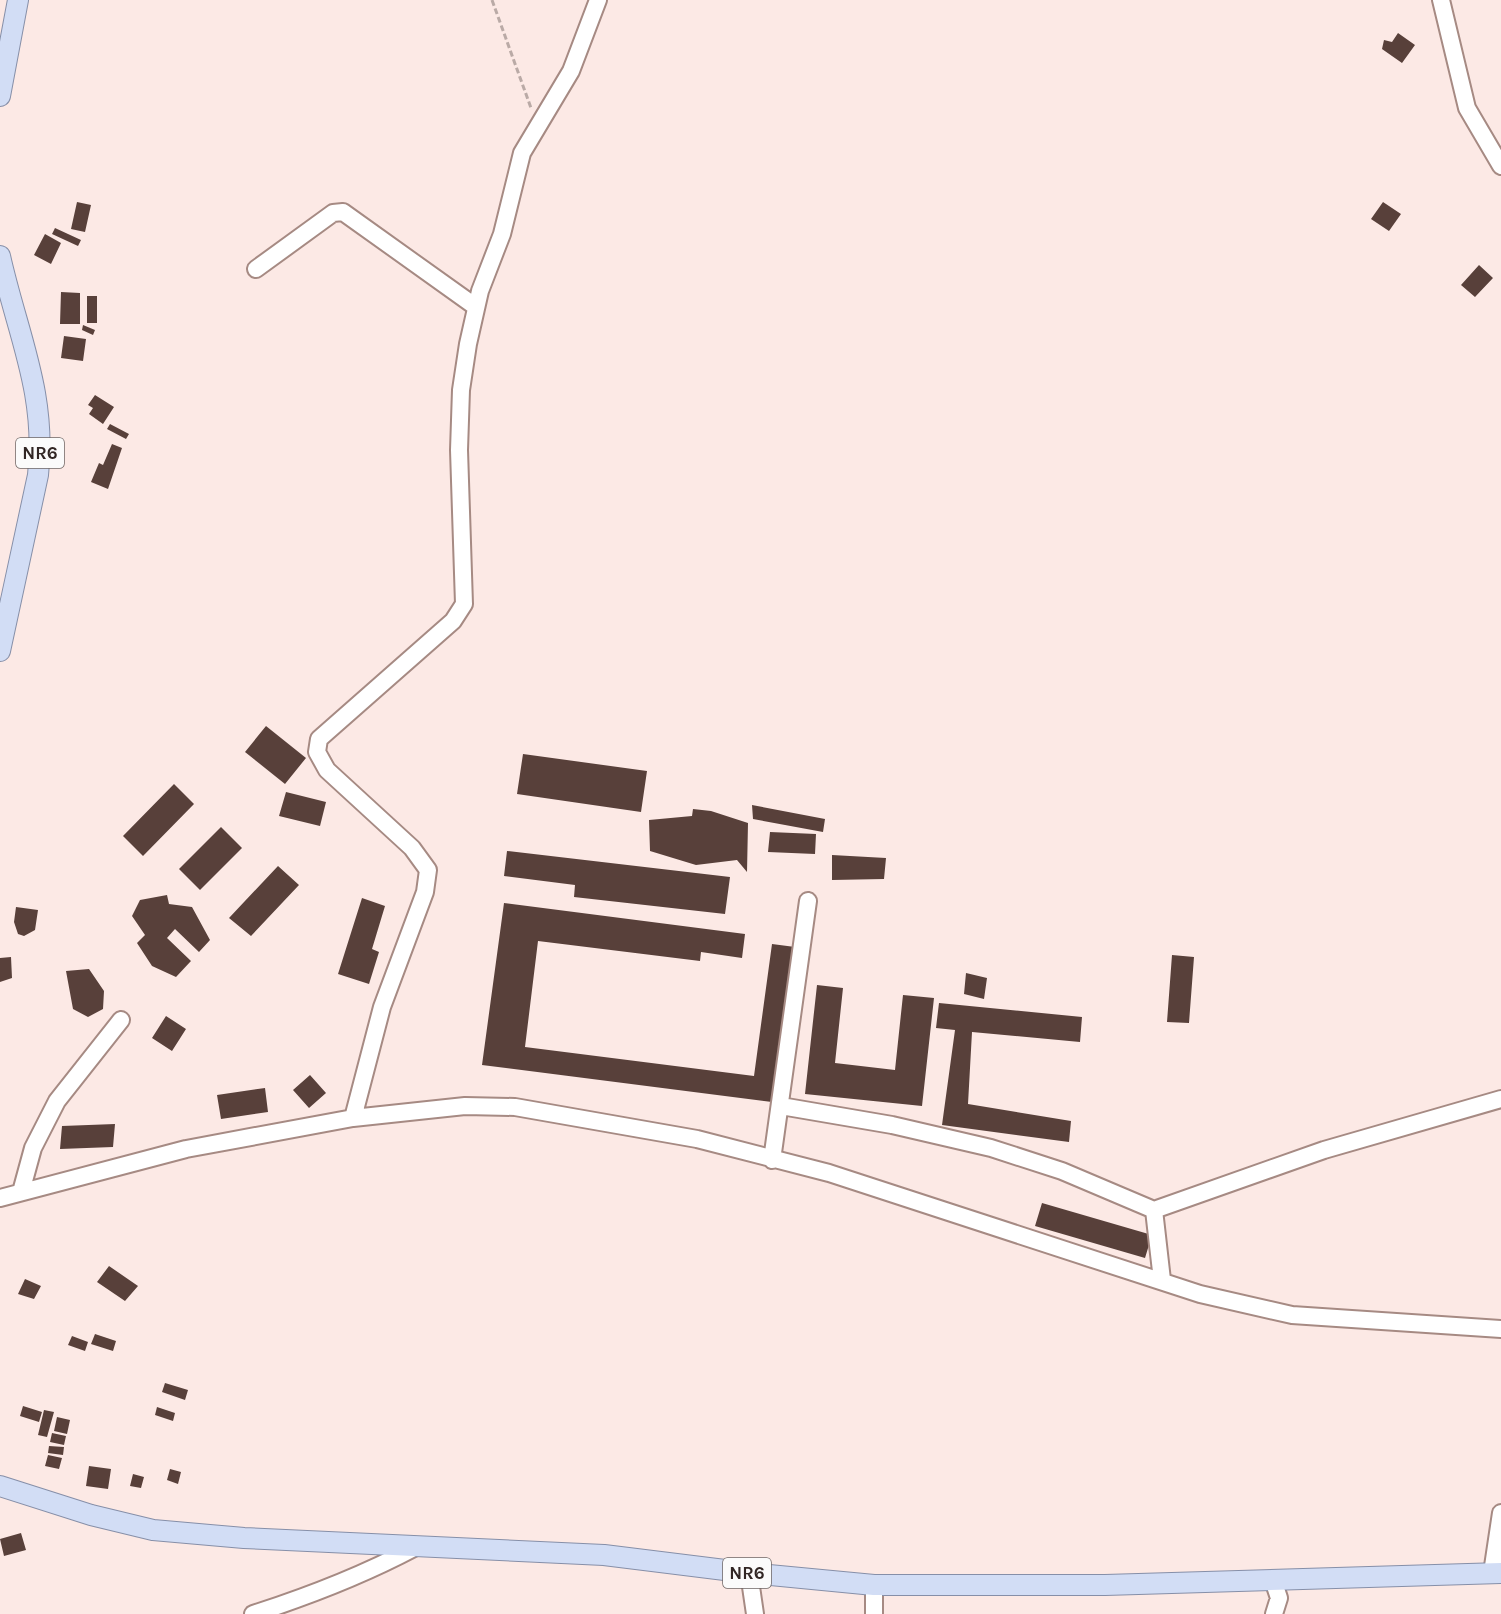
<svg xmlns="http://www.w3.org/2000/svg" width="1501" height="1614" font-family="Karla,sans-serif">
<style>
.building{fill:#58403a}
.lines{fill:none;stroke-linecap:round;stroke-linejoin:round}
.minor-casing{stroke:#a68a83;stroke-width:20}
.major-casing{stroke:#868fa8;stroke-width:22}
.path{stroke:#baaaa6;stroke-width:3;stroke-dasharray:6 3;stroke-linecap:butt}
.minor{stroke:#fff;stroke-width:16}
.major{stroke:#d2ddf5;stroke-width:20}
.labels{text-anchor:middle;stroke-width:6;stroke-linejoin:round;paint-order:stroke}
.shield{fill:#fbfbfb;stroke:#6e6664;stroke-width:1.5}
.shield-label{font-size:18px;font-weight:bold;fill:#312624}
</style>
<rect width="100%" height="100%" fill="#fce9e5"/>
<path class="building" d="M 1398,33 L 1415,45 L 1402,63 L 1382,49 L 1384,40 L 1392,42 Z
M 77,202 L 91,205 L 85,232 L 71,229 Z
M 1383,202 L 1401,214 L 1389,231 L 1371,219 Z
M 55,228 L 81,240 L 78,246 L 52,234 Z
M 45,234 L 61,243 L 51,264 L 34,255 Z
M 1479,265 L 1493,278 L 1475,297 L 1461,285 Z
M 61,292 L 80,293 L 80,324 L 60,324 Z
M 87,296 L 97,296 L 97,323 L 87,323 Z
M 83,325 L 95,330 L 93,335 L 82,330 Z
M 64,336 L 86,339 L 83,361 L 61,358 Z
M 95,395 L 114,407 L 103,424 L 89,414 L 93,408 L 88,405 Z
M 110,424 L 129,434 L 126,439 L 107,429 Z
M 112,444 L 122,448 L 108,489 L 91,482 L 99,463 L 103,465 Z
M 266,726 L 306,758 L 285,784 L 245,752 Z
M 523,754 L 647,771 L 641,812 L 517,794 Z
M 174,784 L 194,804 L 143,856 L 123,836 Z
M 286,792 L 326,802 L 320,826 L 279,816 Z
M 752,805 L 825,819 L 823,832 L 753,819 Z
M 693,809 L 711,811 L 748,823 L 747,872 L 737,860 L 696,865 L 650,851 L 649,820 L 692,816 Z
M 221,827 L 242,848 L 200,890 L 179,869 Z
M 770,832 L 816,834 L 815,854 L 768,852 Z
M 507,851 L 730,877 L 725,914 L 574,897 L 575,885 L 504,876 Z
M 832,855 L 886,858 L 884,879 L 832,880 Z
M 278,866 L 299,885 L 251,936 L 229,918 Z
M 167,895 L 169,904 L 192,907 L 210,940 L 199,952 L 175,929 L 167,938 L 191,961 L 176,977 L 152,966 L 137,943 L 145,935 L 132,916 L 140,900 Z
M 362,898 L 385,906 L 372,949 L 379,952 L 369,984 L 338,974 Z
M 504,903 L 745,934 L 742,958 L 701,952 L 700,961 L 538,941 L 525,1047 L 754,1076 L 772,944 L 795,947 L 772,1102 L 482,1065 Z
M 16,907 L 38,910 L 35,930 L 24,936 L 18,934 L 14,922 Z
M 1172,955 L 1194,957 L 1189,1023 L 1167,1022 Z
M 11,957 L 12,978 L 0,982 L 0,958 Z
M 89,969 L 104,991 L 103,1009 L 88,1017 L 73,1009 L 66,971 Z
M 966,973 L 987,978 L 984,999 L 964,994 Z
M 817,985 L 843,988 L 835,1063 L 895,1070 L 903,995 L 934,998 L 922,1106 L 805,1094 Z
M 939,1003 L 1082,1017 L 1080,1042 L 972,1032 L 968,1104 L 1071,1121 L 1069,1142 L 942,1125 L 955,1030 L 936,1028 Z
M 166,1016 L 186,1029 L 172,1051 L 152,1038 Z
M 310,1075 L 326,1093 L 309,1108 L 293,1090 Z
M 265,1088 L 268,1112 L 221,1119 L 217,1095 Z
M 115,1124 L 113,1147 L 60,1149 L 62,1126 Z
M 1042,1203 L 1152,1235 L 1145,1258 L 1035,1226 Z
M 109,1266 L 138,1286 L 125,1301 L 97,1282 Z
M 25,1279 L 41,1286 L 34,1299 L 18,1294 Z
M 95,1334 L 116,1341 L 113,1351 L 91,1344 Z
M 72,1336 L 88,1342 L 85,1351 L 68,1345 Z
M 165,1383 L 188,1390 L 185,1400 L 162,1392 Z
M 23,1406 L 42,1412 L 39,1422 L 20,1416 Z
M 157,1407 L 175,1413 L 173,1421 L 155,1415 Z
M 44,1410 L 54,1412 L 47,1437 L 38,1435 Z
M 57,1417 L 70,1420 L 67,1434 L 54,1431 Z
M 52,1433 L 66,1436 L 64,1445 L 50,1442 Z
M 49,1446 L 64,1447 L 63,1455 L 48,1453 Z
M 48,1455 L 62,1458 L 59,1469 L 45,1466 Z
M 89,1466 L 111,1469 L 108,1489 L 86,1486 Z
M 170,1469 L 181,1472 L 178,1484 L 167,1480 Z
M 133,1474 L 144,1477 L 141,1488 L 130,1486 Z
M 21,1533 L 26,1550 L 4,1556 L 0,1539 Z"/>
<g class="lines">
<g class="minor-casing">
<path id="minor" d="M 1441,0 L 1467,108 L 1501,166
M 256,269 L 333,213 L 343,212 L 476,307
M 781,1106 L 892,1125 L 991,1148 L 1062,1171 L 1154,1210 L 1324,1150 L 1501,1099
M 353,1118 L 382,1007 L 425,892 L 428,870 L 412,848 L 327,770 L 317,752 L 319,739 L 453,621 L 464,604 L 459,450 L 461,390 L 468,344 L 480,291 L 502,234 L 522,153 L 571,71 L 598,0
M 772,1160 L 808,901
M 21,1192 L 33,1148 L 57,1101 L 121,1020
M 0,1198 L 186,1149 L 353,1118 L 465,1106 L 515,1107 L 697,1139 L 829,1173 L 1200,1294 L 1292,1315 L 1501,1329
M 1154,1210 L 1162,1280
M 749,1573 L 755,1614
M 1492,1573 L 1501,1513
M 1273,1580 L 1279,1598 L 1274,1614
M 253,1614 C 309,1596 363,1575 414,1548
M 874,1614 L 874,1585"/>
</g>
<g class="major-casing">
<path id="major" d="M 0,96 L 18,0
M 0,256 C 17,333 47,393 38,475 L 0,651
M 0,1486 L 91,1515 L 153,1530 L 244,1538 L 604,1555 L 749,1573 L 874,1585 L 1105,1585 L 1501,1573"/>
</g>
<path class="path" d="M 492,0 L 531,108"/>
<use href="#minor" class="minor"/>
<use href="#major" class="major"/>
</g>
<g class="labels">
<g class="shield">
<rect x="16" y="438" width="48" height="30" rx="4.5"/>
<rect x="723" y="1558" width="48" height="30" rx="4.5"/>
</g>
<g class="shield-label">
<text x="40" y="459">NR6</text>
<text x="747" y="1579">NR6</text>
</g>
</g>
</svg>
